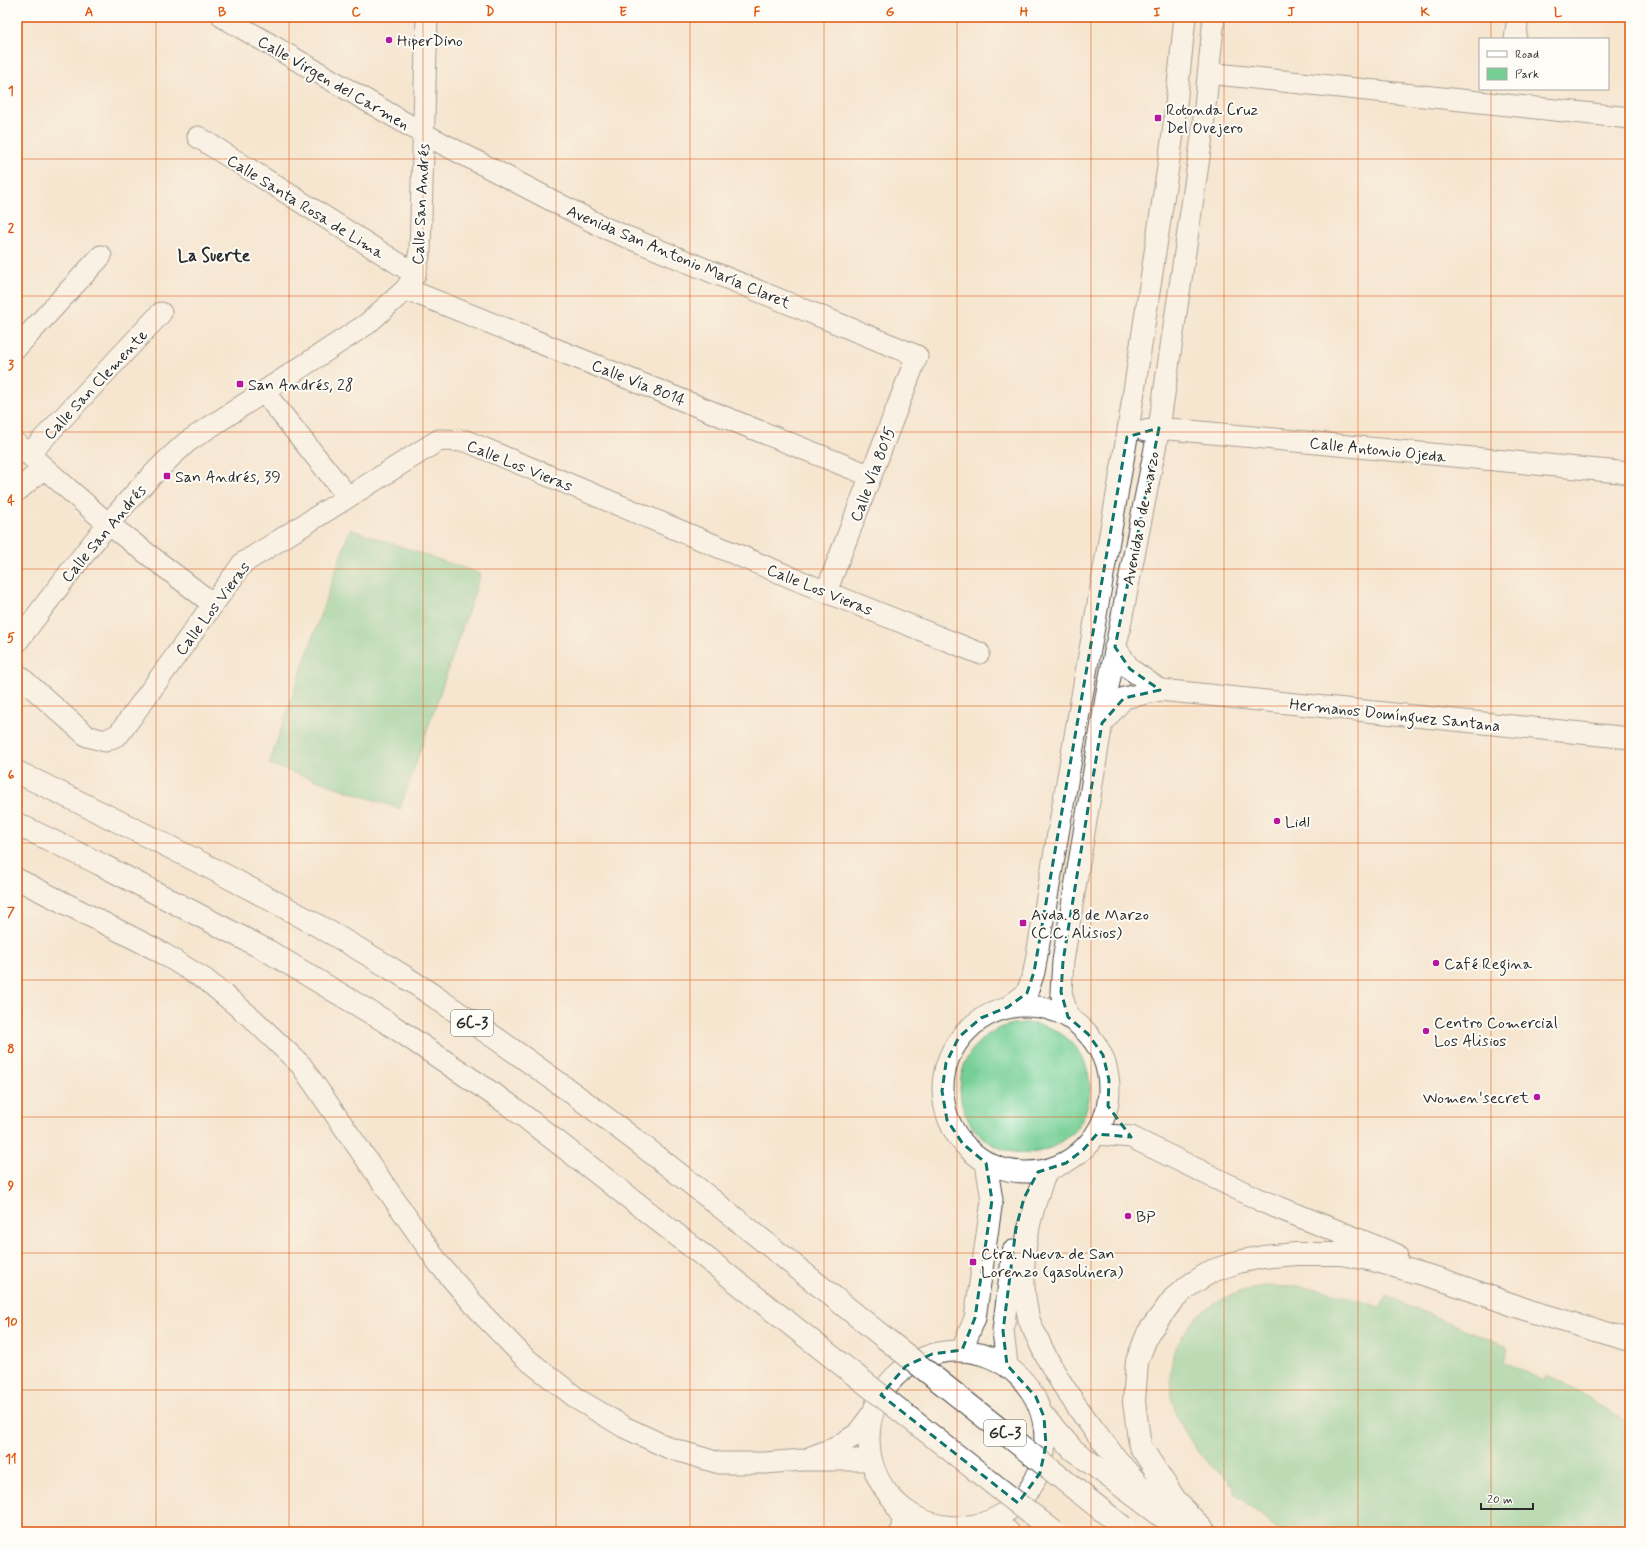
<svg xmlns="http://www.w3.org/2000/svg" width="1647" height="1549" font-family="Mynerve,sans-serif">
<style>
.green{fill:#76cf95;stroke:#507d60}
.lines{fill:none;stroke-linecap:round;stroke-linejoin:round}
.minor-casing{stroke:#494744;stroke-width:23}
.major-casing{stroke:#494744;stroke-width:24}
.highway-casing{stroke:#494744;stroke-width:24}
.minor{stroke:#fff;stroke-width:21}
.major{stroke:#fff;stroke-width:22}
.highway{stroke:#fff;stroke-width:22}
.highway-bridge-casing{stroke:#494744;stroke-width:24;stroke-linecap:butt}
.highway-bridge{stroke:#fff;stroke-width:22}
.marked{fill:none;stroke:#0f766e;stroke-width:3;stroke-dasharray:8 5;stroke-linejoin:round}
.grid{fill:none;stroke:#df570e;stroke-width:1;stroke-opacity:0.55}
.poi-dot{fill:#b5179e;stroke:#fdfcf7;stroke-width:1.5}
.labels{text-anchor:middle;stroke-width:4;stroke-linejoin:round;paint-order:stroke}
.shield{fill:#fdfcf7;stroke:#6a6a68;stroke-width:1}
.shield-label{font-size:15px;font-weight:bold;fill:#2b2b2b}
.poi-label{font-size:16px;fill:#2b2b2b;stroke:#fdfcf7;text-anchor:start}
.street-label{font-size:16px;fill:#2b2b2b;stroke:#fdfcf7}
.neighbourhood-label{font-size:17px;font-weight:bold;fill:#2b2b2b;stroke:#fdfcf7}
.neatline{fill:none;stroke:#df570e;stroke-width:1.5}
.grid-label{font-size:13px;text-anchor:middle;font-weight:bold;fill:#df570e}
</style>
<rect width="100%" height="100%" fill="#fdfcf7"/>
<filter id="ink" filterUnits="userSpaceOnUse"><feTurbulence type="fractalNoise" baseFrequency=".025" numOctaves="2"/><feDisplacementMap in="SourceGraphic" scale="8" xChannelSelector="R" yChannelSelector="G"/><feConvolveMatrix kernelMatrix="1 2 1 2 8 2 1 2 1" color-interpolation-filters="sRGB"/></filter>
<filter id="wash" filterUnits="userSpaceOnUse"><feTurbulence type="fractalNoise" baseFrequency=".012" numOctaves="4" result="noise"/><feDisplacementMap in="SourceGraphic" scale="16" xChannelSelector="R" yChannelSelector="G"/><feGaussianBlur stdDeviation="0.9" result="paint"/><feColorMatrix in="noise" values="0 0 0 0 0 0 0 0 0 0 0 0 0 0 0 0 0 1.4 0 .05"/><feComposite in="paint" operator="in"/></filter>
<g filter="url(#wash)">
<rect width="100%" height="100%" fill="#f5e6cf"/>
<path class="green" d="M 350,529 L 481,574 L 400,809 L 269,764 Z
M960 1088a65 65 0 1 1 130 0a65 65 0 1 1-130 0Z
M 1264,1286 L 1301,1287 L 1319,1289 L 1381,1307 L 1386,1296 L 1508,1347 L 1504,1360 L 1543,1381 L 1546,1375 L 1576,1390 L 1627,1422 L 1630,1425 L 1630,1532 L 1281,1532 L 1234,1493 C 1233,1490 1233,1486 1231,1484 C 1227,1477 1217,1471 1211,1466 C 1205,1460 1200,1454 1195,1447 C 1142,1376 1178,1300 1264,1286 Z"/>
</g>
<g filter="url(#ink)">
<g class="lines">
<g class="minor-casing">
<path id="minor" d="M 223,17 L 424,134 L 605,228 L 917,356 L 826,592
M 1515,39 L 1518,17
M 1208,73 L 1630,118
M 198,137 L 415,274
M 406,289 L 871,476
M 17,347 L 101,256
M 264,392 L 348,497
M 1145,431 L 1159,428 L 1630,473
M 17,444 L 107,523 L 213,604
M 29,454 L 161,313
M 17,491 L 44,468
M 17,642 C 70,572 121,500 187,442 L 367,324 L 406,289 L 415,274 L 420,251 L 427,17
M 1115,647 L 1130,669 L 1160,690
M 17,674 L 87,736 L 105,741 L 119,734 L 243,563 L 439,440 L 466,441 L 826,592 L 979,653
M 1102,723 L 1124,698 L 1160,690 L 1630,738
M 17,879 L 157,950 L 206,980 L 253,1019 L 301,1065 L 439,1264 L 484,1316 L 524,1357 L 579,1400 L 624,1427 L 669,1448 L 719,1463 L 765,1463 L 803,1460 L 871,1460
M943 1089a83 83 0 1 1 166 0a83 83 0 1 1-166 0Z
M 1008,1007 L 1027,993 L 1034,972 L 1127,437 L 1173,134 L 1185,17
M 1068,1017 L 1061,992 L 1063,961 L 1107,692 L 1159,428 L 1202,137 L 1214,17
M 1097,1134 L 1131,1137 L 1262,1201
M 1047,1170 C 1028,1217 1017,1265 1028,1315 C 1029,1322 1033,1329 1036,1335 C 1051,1371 1074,1404 1098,1435 C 1119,1462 1140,1490 1169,1510
M 962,1350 L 975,1318 L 992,1200 L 986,1163
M869 1439a88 88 0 1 1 176 0a88 88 0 1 1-176 0Z
M 1007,1365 L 1003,1331 L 1013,1251
M 811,1457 L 835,1448 L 857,1434 L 872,1414
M 894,1501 L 903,1520 L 901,1532"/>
</g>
<g class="major-casing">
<path id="major" d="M 1262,1201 L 1396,1255
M 1205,1532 L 1176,1501 L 1140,1446 L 1134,1402 L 1137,1361 L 1148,1333 L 1174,1298 L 1190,1285 L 1212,1271 L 1238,1262 L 1263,1257 L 1296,1254 L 1341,1254 L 1373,1260 L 1443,1280 L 1530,1311 L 1630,1340"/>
</g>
<g class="highway-casing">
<path id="highway" d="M 17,772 C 149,836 281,900 405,977 C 426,990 446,1005 466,1018 C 612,1116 748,1229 886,1339
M 17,824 L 100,864 L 268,951 L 388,1023 L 508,1104 L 626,1195 L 855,1375
M 1044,1417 L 1072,1449 L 1183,1532
M 977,1526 L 1002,1528 L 1008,1532"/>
</g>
<use href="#minor" class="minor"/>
<use href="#major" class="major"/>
<use href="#highway" class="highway"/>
<g class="highway-bridge-casing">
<path id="highway-bridge" d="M 886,1339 L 1123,1527
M 855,1375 L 1054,1532"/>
</g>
<use href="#highway-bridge" class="highway-bridge"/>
</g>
</g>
<path d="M0 0H1647V1549H0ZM 1159,428 L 1115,647 L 1130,669 L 1160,690 L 1124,698 L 1102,723 L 1063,961 L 1061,992 L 1068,1017 L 1088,1034 L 1103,1055 L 1109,1080 L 1108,1106 L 1131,1137 L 1097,1134 L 1083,1150 L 1066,1163 L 1038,1172 L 1024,1198 L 1016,1228 L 1003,1331 L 1007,1365 L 1036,1397 L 1044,1417 L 1046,1445 L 1040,1473 L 1018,1503 L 881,1395 L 906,1366 L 932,1354 L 962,1350 L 975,1318 L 992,1200 L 986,1163 L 963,1144 L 947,1120 L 942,1091 L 946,1063 L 959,1037 L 981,1018 L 1008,1007 L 1027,993 L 1034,972 L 1127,437 Z" fill="#f5e6cf" fill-opacity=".55" fill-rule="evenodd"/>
<path class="marked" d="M 1159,428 L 1115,647 L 1130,669 L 1160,690 L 1124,698 L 1102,723 L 1063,961 L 1061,992 L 1068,1017 L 1088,1034 L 1103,1055 L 1109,1080 L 1108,1106 L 1131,1137 L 1097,1134 L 1083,1150 L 1066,1163 L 1038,1172 L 1024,1198 L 1016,1228 L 1003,1331 L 1007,1365 L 1036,1397 L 1044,1417 L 1046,1445 L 1040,1473 L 1018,1503 L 881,1395 L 906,1366 L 932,1354 L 962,1350 L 975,1318 L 992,1200 L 986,1163 L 963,1144 L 947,1120 L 942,1091 L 946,1063 L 959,1037 L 981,1018 L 1008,1007 L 1027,993 L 1034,972 L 1127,437 Z"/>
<path class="grid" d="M 156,17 L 156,1532M 289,17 L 289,1532M 423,17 L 423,1532M 556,17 L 556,1532M 690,17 L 690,1532M 824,17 L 824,1532M 957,17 L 957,1532M 1091,17 L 1091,1532M 1224,17 L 1224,1532M 1358,17 L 1358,1532M 1491,17 L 1491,39M 1491,89 L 1491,1532M 17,159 L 1630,159M 17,296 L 1630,296M 17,432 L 1630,432M 17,569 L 1630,569M 17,706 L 1630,706M 17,843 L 1630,843M 17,980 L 1630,980M 17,1117 L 1630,1117M 17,1253 L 1630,1253M 17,1390 L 1630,1390"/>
<g class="poi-dot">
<circle cx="389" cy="40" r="4"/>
<rect x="1154" y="114" width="8" height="8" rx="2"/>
<rect x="236" y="380" width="8" height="8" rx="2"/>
<rect x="163" y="472" width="8" height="8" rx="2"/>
<circle cx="1277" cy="821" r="4"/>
<rect x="1019" y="919" width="8" height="8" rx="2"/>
<circle cx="1436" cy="963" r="4"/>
<circle cx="1426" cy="1031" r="4"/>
<circle cx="1537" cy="1097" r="4"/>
<circle cx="1128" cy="1216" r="4"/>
<rect x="969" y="1258" width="8" height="8" rx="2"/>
</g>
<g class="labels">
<g class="shield">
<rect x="451" y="1010" width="42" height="26" rx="3"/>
<rect x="984" y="1420" width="42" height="26" rx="3"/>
</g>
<g class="shield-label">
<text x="472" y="1028">GC-3</text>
<text x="1005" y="1438">GC-3</text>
</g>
<g class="poi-label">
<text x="397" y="46">HiperDino</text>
<text x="1166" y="115">Rotonda Cruz<tspan x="1166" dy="18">Del Ovejero</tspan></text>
<text x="248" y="390">San Andrés, 28</text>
<text x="175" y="482">San Andrés, 39</text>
<text x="1285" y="827">Lidl</text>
<text x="1031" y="920">Avda. 8 de Marzo<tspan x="1031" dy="18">(C.C. Alisios)</tspan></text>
<text x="1444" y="969">Café Regina</text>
<text x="1434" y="1028">Centro Comercial<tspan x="1434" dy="18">Los Alisios</tspan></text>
<text x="1529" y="1103" text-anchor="end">Women'secret</text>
<text x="1136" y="1222">BP</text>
<text x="981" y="1259">Ctra. Nueva de San<tspan x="981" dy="18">Lorenzo (gasolinera)</tspan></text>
</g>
<g class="street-label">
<text transform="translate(334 82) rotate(30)" y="6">Calle Virgen del Carmen</text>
<text transform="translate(420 204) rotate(-87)" y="6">Calle San Andrés</text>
<text transform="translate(306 206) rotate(32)" y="6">Calle Santa Rosa de Lima</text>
<text transform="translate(679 256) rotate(23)" y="6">Avenida San Antonio María Claret</text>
<text transform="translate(639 382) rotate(22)" y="6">Calle Vía 8014</text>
<text transform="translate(95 384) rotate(-47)" y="6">Calle San Clemente</text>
<text transform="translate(1378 449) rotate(6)" y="6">Calle Antonio Ojeda</text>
<text transform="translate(520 465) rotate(22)" y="6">Calle Los Vieras</text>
<text transform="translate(872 474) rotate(-69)" y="6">Calle Vía 8015</text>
<text transform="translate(1140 518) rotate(-79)" y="6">Avenida 8 de marzo</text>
<text transform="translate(103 533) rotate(-50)" y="6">Calle San Andrés</text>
<text transform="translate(820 589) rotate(22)" y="6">Calle Los Vieras</text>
<text transform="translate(212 608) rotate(-53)" y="6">Calle Los Vieras</text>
<text transform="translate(1395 714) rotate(6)" y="6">Hermanos Domínguez Santana</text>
</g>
<g class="neighbourhood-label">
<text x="214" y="261">La Suerte</text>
</g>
</g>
<rect width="1647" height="1549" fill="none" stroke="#fdfcf7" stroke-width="44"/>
<rect x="1479" y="38" width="130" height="52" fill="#fdfcf7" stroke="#a9a8a5"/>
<rect x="1487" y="51" width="20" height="6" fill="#ffffff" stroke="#a9a8a5"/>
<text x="1515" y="58" font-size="12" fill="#2b2b2b">Road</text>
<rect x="1487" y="68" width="20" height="12" fill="#76cf95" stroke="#a9a8a5"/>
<text x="1515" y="78" font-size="12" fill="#2b2b2b">Park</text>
<path d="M1481 1503v6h52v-6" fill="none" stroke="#2b2b2b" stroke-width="2"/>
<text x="1487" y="1503" font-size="12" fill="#2b2b2b" stroke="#fdfcf7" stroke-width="3" paint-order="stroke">20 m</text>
<rect x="22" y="22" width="1603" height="1505" class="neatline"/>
<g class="grid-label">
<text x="89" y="16">A</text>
<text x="222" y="16">B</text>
<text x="356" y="16">C</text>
<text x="490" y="16">D</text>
<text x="623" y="16">E</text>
<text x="757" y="16">F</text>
<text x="890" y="16">G</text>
<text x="1024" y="16">H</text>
<text x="1157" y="16">I</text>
<text x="1291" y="16">J</text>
<text x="1425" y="16">K</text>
<text x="1558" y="16">L</text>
<text x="11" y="95">1</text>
<text x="11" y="232">2</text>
<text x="11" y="369">3</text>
<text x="11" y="505">4</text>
<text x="11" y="642">5</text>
<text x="11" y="779">6</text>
<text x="11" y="916">7</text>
<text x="11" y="1053">8</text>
<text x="11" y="1190">9</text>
<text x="11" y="1326">10</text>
<text x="11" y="1463">11</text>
</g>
</svg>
